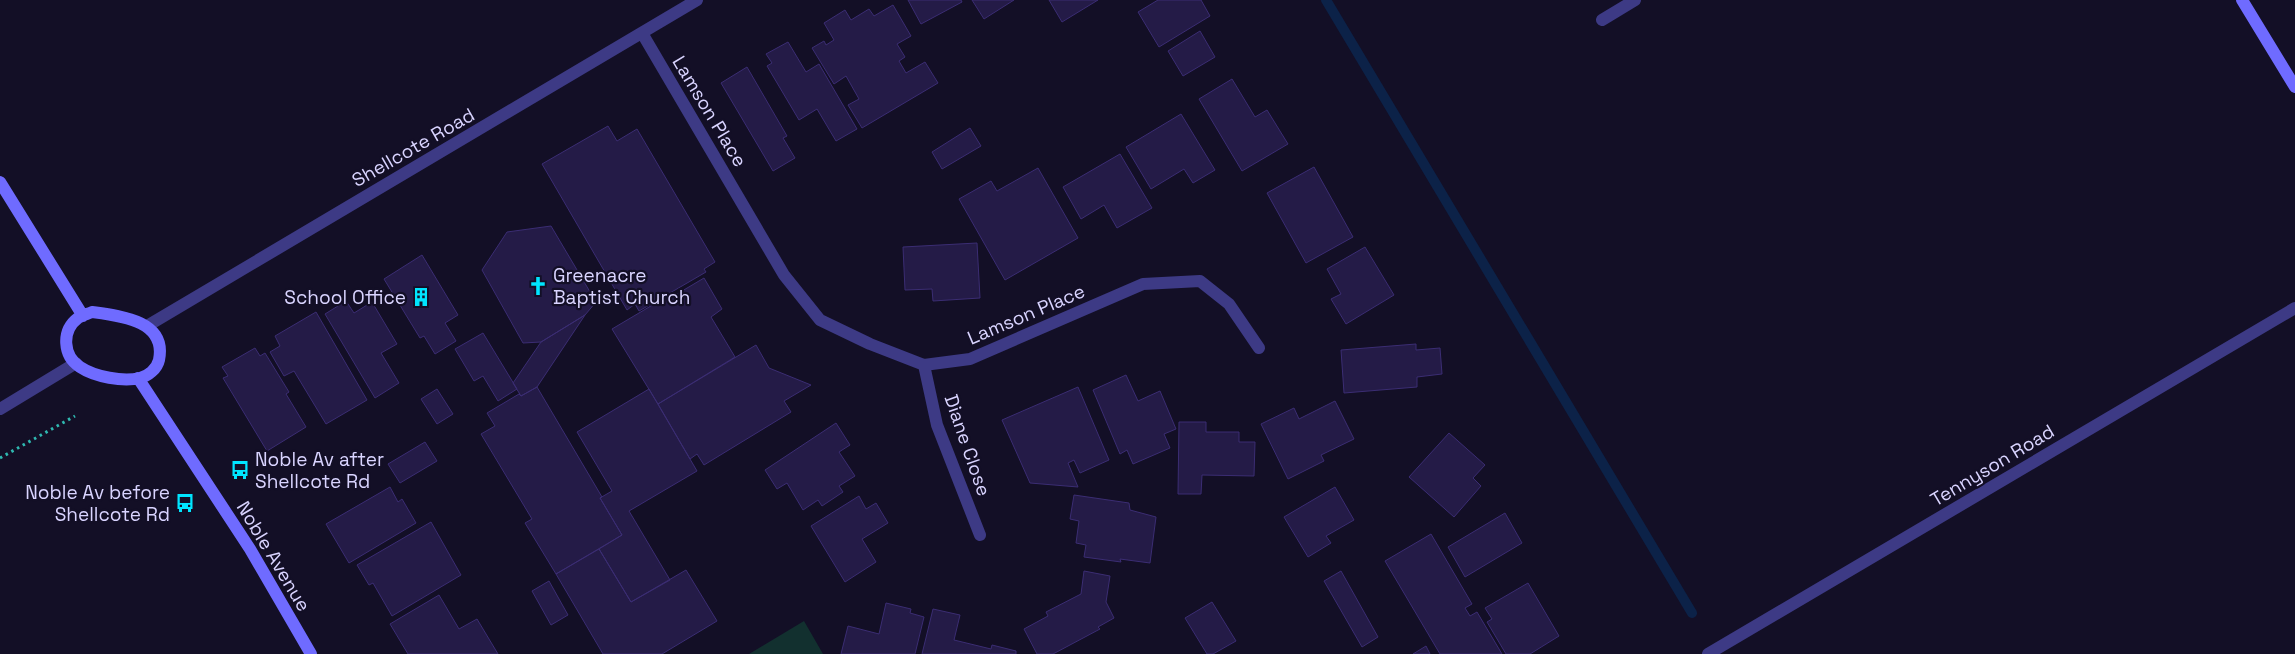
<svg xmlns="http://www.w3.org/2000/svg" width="2295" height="654" font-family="'Space Grotesk',sans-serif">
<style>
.green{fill:#12302f}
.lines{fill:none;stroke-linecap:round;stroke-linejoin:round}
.stream{stroke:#0c2248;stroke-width:10}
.building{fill:#241b47;stroke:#3b2d73}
.path{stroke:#2fb8b0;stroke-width:3;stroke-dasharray:2.5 4;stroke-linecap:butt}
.street{stroke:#3d3a85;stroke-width:12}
.secondary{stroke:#6f6bff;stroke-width:12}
.labels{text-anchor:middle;stroke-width:4.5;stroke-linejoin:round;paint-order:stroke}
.street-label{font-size:19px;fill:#d9d4ff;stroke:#130f26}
.poi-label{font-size:19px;fill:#d9d4ff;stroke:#130f26;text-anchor:start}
</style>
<rect width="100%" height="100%" fill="#130f26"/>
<path class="green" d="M 804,621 L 823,654 L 749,654 Z"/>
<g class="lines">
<path class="stream" d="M 1326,0 L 1692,613"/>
</g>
<path class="building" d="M 908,0 L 961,0 L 962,2 L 921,24 Z
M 972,0 L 1014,0 L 984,19 Z
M 1049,0 L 1098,0 L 1062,22 Z
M 1158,0 L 1201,0 L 1210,16 L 1159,47 L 1138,12 Z
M 893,5 L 911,36 L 897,44 L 905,57 L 899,61 L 906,73 L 925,62 L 938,83 L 862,128 L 848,105 L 859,99 L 846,76 L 834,84 L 812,48 L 824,41 L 826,45 L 834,40 L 824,23 L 845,10 L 851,20 L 869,9 L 874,16 Z
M 1200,31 L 1215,57 L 1183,76 L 1168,51 Z
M 788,42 L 806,72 L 819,64 L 857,129 L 836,141 L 817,109 L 799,120 L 767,66 L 772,63 L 766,54 Z
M 747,67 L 787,136 L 783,138 L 795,158 L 773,171 L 721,83 Z
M 1232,79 L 1255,117 L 1267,110 L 1288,144 L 1242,171 L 1199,99 Z
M 1181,114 L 1215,170 L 1193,183 L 1184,169 L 1151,189 L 1126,147 Z
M 608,126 L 617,141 L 637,129 L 715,262 L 704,269 L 706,272 L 639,311 L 635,304 L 627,310 L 542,164 Z
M 970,128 L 981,146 L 942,169 L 932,152 Z
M 1120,154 L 1152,208 L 1117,228 L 1104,205 L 1081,219 L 1063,187 Z
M 1314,167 L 1353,237 L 1306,263 L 1267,193 Z
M 1038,168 L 1078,238 L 1005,280 L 959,199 L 991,181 L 997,191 Z
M 551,226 L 596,302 L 585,315 L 541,342 L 523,343 L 482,270 L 507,232 Z
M 977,243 L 980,298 L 933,301 L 932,289 L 905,290 L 903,247 Z
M 1365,247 L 1394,295 L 1346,324 L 1331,299 L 1341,294 L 1327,269 Z
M 422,255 L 458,315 L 445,323 L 456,341 L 435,354 L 424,336 L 420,338 L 384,279 Z
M 704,278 L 722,309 L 711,317 L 735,357 L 658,404 L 612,329 L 671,294 L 672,297 Z
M 346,301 L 354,313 L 372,302 L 397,344 L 381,353 L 399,383 L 375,398 L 325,314 Z
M 316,312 L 367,400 L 326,424 L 294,371 L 284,376 L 270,352 L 280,346 L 275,336 Z
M 585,315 L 537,387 L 521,396 L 513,383 L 541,342 Z
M 483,333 L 517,389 L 498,401 L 483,376 L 474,381 L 455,349 Z
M 1416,344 L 1416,350 L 1440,348 L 1442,374 L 1417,377 L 1417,387 L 1344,393 L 1341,350 Z
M 756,345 L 769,368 L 811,385 L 784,401 L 791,412 L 704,465 L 697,454 L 690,459 L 658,404 Z
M 255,348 L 260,356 L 265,353 L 289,392 L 286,394 L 306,427 L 267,451 L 223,378 L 228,376 L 222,367 Z
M 1126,375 L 1138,401 L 1160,391 L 1176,429 L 1164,434 L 1170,448 L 1133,464 L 1127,450 L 1120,454 L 1093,390 Z
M 537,387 L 602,497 L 600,498 L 622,535 L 556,574 L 525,523 L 532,519 L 481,434 L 495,426 L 487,413 L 519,394 L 521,396 Z
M 1078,387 L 1109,460 L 1080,473 L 1074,460 L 1068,463 L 1078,487 L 1030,483 L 1002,420 Z
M 437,389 L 453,414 L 437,424 L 421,399 Z
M 649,389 L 697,471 L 629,511 L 670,580 L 631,602 L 599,549 L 622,535 L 600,498 L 612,491 L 577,432 Z
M 1335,401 L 1354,439 L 1321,455 L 1324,461 L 1288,479 L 1261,424 L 1294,408 L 1299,419 Z
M 1179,422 L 1206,422 L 1206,432 L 1239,432 L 1239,442 L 1255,442 L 1254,476 L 1202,475 L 1201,494 L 1178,494 Z
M 836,423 L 850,445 L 839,452 L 855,476 L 839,486 L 843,492 L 822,506 L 818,500 L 803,510 L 787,483 L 777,489 L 765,470 Z
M 1449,433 L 1485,465 L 1473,478 L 1481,486 L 1454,517 L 1409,477 Z
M 425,442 L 437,461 L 400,483 L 388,464 Z
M 390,487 L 398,502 L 402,499 L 416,523 L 349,563 L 326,524 Z
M 1335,487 L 1354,520 L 1326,536 L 1331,543 L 1308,557 L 1284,517 Z
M 1074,495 L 1129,503 L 1130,510 L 1156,517 L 1150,563 L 1120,559 L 1121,562 L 1084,557 L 1086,545 L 1076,543 L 1079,521 L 1070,519 Z
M 859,496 L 866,509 L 876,503 L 888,523 L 862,539 L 876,562 L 845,582 L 811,526 Z
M 1505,513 L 1522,543 L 1465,577 L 1448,547 Z
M 431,522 L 461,575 L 392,616 L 373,583 L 369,585 L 357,565 Z
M 1431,534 L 1472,604 L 1465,608 L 1470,616 L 1477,612 L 1502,654 L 1440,654 L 1385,561 Z
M 599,549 L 631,602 L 686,570 L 717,621 L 662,654 L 603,654 L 556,574 Z
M 1084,571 L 1110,576 L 1106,602 L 1114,618 L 1098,627 L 1100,629 L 1053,654 L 1037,654 L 1024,629 L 1048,616 L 1046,612 L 1081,594 Z
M 1341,571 L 1378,637 L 1362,647 L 1324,581 Z
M 549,581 L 568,615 L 551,625 L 532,591 Z
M 1528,583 L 1559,636 L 1530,654 L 1506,654 L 1487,622 L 1492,619 L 1485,608 Z
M 439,595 L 459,629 L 477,619 L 498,654 L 408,654 L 390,624 Z
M 1212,602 L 1236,641 L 1213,654 L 1207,654 L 1185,618 Z
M 886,603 L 911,609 L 910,613 L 924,617 L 915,654 L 841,654 L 848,626 L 879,634 Z
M 933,609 L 960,615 L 954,640 L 991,649 L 992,645 L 1016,651 L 1016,654 L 922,654 Z
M 1426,646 L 1430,654 L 1413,654 Z"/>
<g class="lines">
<path class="path" d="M 0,458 L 75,416"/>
<path class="street" d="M 1602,20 L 1635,0
M 642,33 L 784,275 L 820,320 L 870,344 L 924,365 L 970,359 L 1143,284 L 1200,281 L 1229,304 L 1259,348
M 147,326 L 697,0
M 924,365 L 937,425 L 980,535
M 0,409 L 76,363
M 1708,654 L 2295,308"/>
<path class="secondary" d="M 2242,0 L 2295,87
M 0,182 L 83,316
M 92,312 C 122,316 167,321 159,360 C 157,369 148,376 140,378 C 123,382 95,377 80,367 C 63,356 61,331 78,318 C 82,315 88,314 92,312 Z
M 138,378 L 250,549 L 311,654"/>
</g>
<defs>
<g id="church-bare" transform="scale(1.5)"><path d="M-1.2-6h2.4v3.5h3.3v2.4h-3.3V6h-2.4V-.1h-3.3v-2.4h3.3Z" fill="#00e5ff" stroke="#130f26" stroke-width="2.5" paint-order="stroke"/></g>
<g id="building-bare" transform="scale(1.5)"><path d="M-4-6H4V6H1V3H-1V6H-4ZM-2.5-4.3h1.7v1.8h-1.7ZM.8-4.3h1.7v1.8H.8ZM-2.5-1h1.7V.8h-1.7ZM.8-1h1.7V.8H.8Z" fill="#00e5ff" stroke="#130f26" stroke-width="2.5" paint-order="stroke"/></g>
<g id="bus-bare" transform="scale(1.5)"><path d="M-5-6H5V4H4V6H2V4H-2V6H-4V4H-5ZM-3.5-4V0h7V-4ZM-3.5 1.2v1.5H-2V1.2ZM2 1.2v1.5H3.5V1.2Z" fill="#00e5ff" stroke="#130f26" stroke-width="2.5" paint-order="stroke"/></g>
</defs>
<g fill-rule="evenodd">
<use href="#church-bare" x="538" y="286"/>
<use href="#building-bare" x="421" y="297"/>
<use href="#bus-bare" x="240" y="470"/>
<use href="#bus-bare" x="185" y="503"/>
</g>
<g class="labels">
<g class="street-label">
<text transform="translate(710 111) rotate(59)" y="7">Lamson Place</text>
<text transform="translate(413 147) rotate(-30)" y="7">Shellcote Road</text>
<text transform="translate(1026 314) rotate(-23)" y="7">Lamson Place</text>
<text transform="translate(968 445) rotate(71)" y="7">Diane Close</text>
<text transform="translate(1992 465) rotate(-31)" y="7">Tennyson Road</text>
<text transform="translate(274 556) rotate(59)" y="7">Noble Avenue</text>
</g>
<g class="poi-label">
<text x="553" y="282">Greenacre<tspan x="553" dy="22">Baptist Church</tspan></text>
<text x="406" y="304" text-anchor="end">School Office</text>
<text x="255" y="466">Noble Av after<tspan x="255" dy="22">Shellcote Rd</tspan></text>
<text x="170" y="499" text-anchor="end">Noble Av before<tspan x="170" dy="22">Shellcote Rd</tspan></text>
</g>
</g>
</svg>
